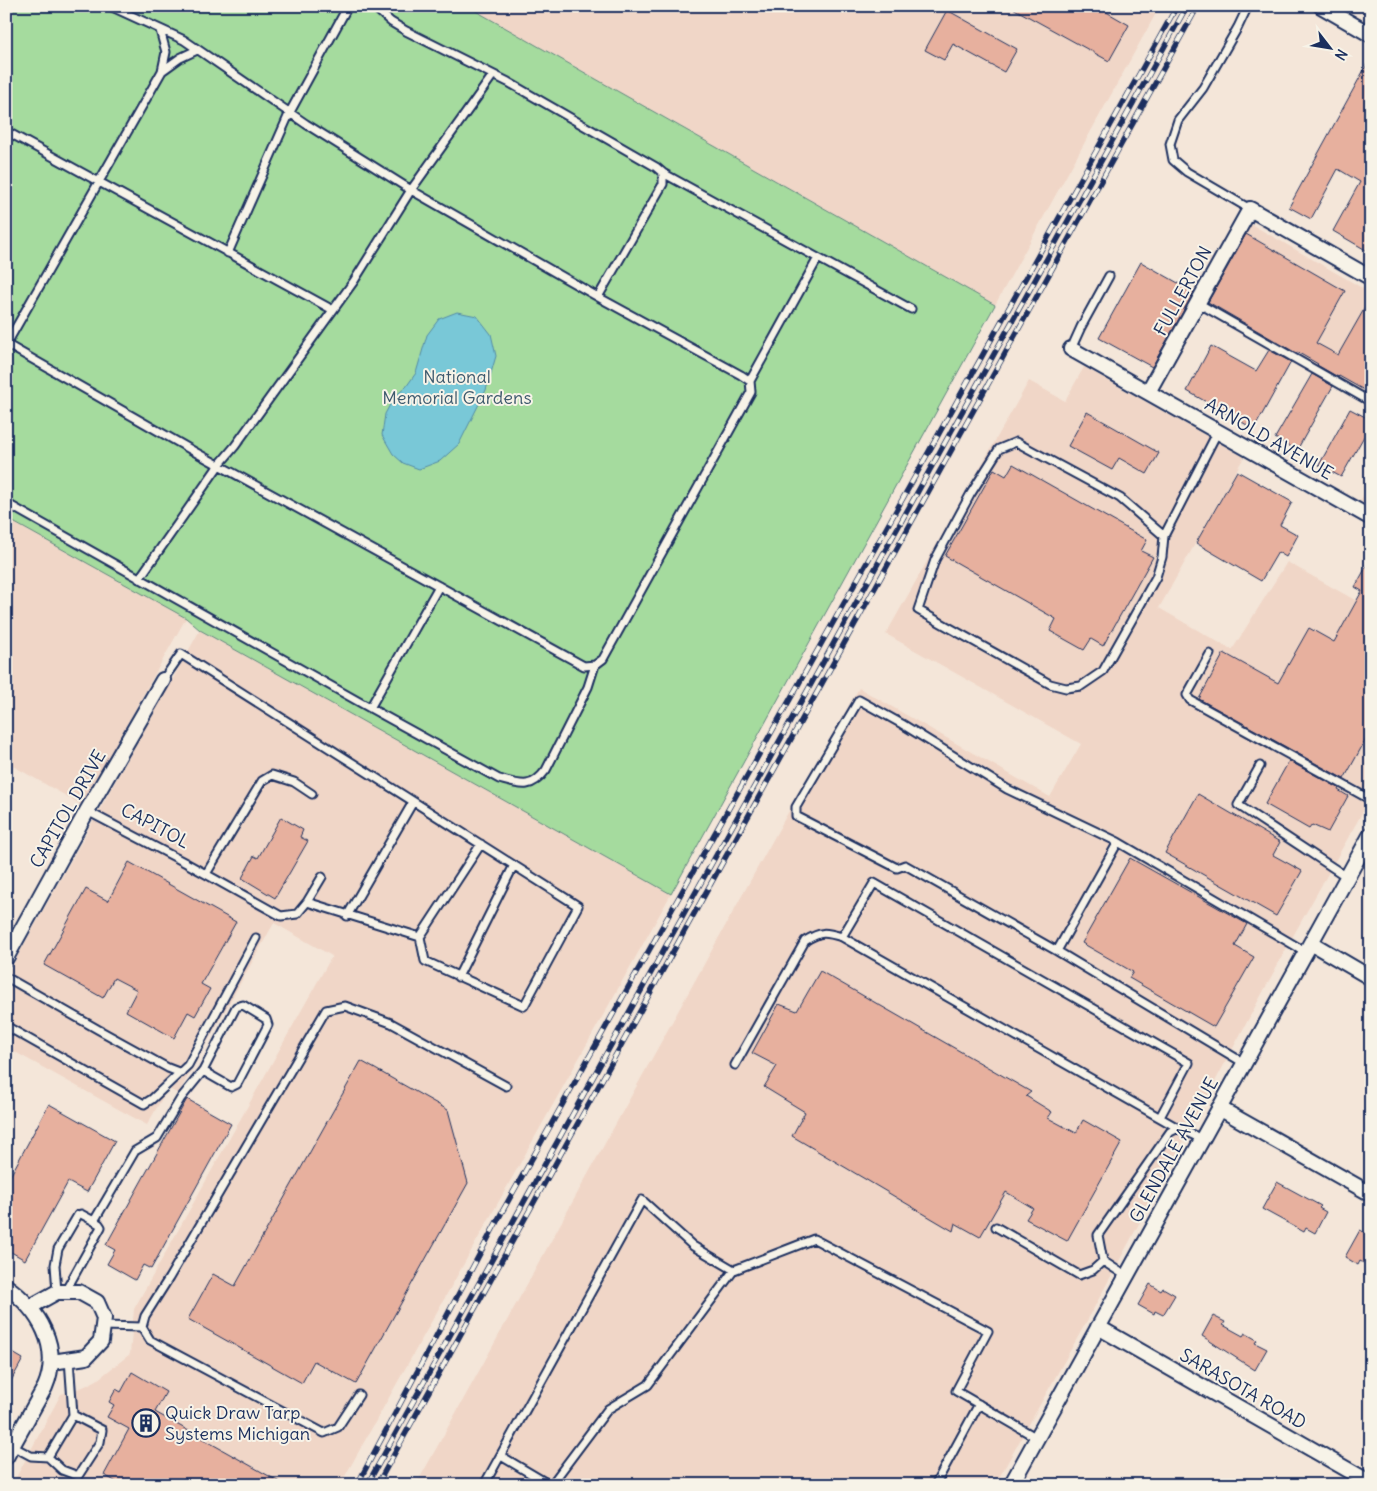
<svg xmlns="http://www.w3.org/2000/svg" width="1377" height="1491" font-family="Delius,sans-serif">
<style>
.built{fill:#f0d6c7}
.green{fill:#a5db9e;stroke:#60857e}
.water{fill:#79c8d7;stroke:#538ba7}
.building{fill:#e7b09e;stroke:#1b2f5e}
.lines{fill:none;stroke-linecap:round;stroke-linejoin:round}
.lane-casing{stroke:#1b2f5e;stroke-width:11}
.street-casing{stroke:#1b2f5e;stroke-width:18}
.lane{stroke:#f7f3e8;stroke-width:7}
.street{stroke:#f7f3e8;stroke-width:14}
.rail-casing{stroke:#1b2f5e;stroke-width:5.5}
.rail{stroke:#f7f3e8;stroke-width:4;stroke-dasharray:11;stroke-linecap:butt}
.labels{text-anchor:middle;stroke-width:4;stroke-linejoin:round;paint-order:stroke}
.street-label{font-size:18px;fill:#1b2f5e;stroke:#f7f3e8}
.park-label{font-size:18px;fill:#3e5a6e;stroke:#f7f3e8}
.poi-label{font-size:18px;fill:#1b2f5e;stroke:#f7f3e8;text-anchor:start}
</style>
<rect width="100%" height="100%" fill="#f4e6d9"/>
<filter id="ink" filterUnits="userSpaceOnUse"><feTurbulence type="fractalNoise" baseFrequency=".02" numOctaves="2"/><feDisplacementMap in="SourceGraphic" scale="10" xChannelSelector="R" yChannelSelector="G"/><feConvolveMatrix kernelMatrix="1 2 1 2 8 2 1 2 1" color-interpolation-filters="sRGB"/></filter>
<g filter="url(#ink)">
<path class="built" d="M 467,6 L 1160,6 L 995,305 Z
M 1352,6 L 1371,6 L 1371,17 Z
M 1249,223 L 1371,293 L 1371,398 L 1203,302 Z
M 1084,367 L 1244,457 L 1159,608 L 1232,650 L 1287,562 L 1371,609 L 1371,797 L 1293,936 L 1088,1319 L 995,1485 L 416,1485 L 785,818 L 859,688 L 1050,797 L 1081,744 L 886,634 L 1029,381 L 1065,401 Z
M 1371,482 L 1371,507 L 1360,501 Z
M 6,518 L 186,618 L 82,805 L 6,762 Z
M 200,630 L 671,894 L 340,1485 L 12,1485 L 61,1394 L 83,1387 L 97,1380 L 130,1354 L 134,1309 L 332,956 L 274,923 L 178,1094 L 168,1088 L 147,1125 L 6,1047 L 6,977 Z"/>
<path class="green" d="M 6,6 L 467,6 L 995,305 L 671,894 L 200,630 L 186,618 L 6,518 Z"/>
<path class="water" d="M 457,312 L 477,316 L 491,334 L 496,356 L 486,390 L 459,444 L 440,461 L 419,469 L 403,463 L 393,454 L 382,435 L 385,414 L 394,397 L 406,387 L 416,373 L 427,335 L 439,319 Z"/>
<path class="building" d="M 1009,6 L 1096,6 L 1129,25 L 1109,61 Z
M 947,10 L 1017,49 L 1004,72 L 953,44 L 944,60 L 925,50 Z
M 1371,57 L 1371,164 L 1364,177 L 1371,181 L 1371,253 L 1333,231 L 1360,182 L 1338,169 L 1311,219 L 1289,207 Z
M 1246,234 L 1345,291 L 1316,343 L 1338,355 L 1371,297 L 1371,394 L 1339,376 L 1338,377 L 1317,365 L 1318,364 L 1297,352 L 1296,353 L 1208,302 Z
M 1141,262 L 1194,292 L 1152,367 L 1099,338 Z
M 1211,346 L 1256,371 L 1269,350 L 1291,362 L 1254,429 L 1187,391 Z
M 1312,374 L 1333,386 L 1297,450 L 1275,438 Z
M 1350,409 L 1371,420 L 1371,424 L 1341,477 L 1319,465 Z
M 1087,412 L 1159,453 L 1147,474 L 1119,458 L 1112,470 L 1068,446 Z
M 1013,464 L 1147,540 L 1141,551 L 1153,557 L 1103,646 L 1091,639 L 1084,650 L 1050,631 L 1056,619 L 945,556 L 994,469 L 1006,476 Z
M 1237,471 L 1292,502 L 1280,525 L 1298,535 L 1286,557 L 1278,552 L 1261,581 L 1196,543 Z
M 1371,558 L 1371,730 L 1344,779 L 1199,699 L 1224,653 L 1278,683 L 1309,628 L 1334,642 L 1362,591 L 1355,587 Z
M 1289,761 L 1339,788 L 1338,790 L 1348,796 L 1328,832 L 1312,825 L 1309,829 L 1265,804 Z
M 1198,794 L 1280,842 L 1273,855 L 1302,871 L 1276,916 L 1165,853 Z
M 281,817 L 303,830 L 300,837 L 308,841 L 275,898 L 242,878 L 254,856 L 258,858 Z
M 1130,858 L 1247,924 L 1235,946 L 1254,957 L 1214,1027 L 1129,978 L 1133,972 L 1082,943 Z
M 129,862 L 236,922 L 201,984 L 210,989 L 195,1016 L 188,1012 L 174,1038 L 126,1011 L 137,990 L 114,978 L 103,998 L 44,965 L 86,889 L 108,901 Z
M 820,971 L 1031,1092 L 1026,1096 L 1052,1112 L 1048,1118 L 1076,1133 L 1083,1120 L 1122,1142 L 1067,1241 L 1026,1219 L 1033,1208 L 1006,1192 L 980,1237 L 955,1223 L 953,1231 L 792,1136 L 805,1112 L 764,1087 L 777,1066 L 752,1053 L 779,1004 L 797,1011 Z
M 361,1061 L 448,1110 L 468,1183 L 356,1384 L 314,1361 L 302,1383 L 188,1319 L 213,1274 L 235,1286 Z
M 187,1099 L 231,1124 L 151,1269 L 143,1265 L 135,1280 L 107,1264 L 115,1250 L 106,1245 Z
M 49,1104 L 115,1141 L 87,1192 L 68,1182 L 25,1260 L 6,1249 L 6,1184 Z
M 1277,1182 L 1321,1206 L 1319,1208 L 1326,1212 L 1315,1233 L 1306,1228 L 1304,1232 L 1262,1209 Z
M 1360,1230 L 1371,1236 L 1371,1267 L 1360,1261 L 1358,1265 L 1345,1257 Z
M 1150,1284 L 1161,1291 L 1163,1288 L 1175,1295 L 1163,1315 L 1155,1311 L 1154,1314 L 1138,1305 Z
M 1213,1316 L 1225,1322 L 1223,1325 L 1243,1336 L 1245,1333 L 1257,1340 L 1255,1343 L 1267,1349 L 1255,1370 L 1202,1336 Z
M 6,1349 L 23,1359 L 6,1390 Z
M 132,1372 L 166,1392 L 155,1412 L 285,1485 L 122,1485 L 104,1475 L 129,1429 L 107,1417 L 114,1405 L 109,1402 L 116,1389 L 121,1392 Z"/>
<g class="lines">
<g class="lane-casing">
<path id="lane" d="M 373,6 L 391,22 L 406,31 L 508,82 L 656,167 L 663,173 L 663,184 L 598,297
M 1248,6 L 1238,27 L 1203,88 L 1178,120 L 1170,144 L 1173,160 L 1187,172 L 1250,209
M 160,30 L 166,52 L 162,71
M 6,131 L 333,310
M 663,173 L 911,309
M 228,253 L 290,112 L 348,6
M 1198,303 L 1371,402
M 6,344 L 195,452 L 584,666 L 595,665 L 603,659 L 751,392 L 750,381 L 741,375 L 598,297 L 411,190 L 306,124 L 184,40 L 110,6
M 6,345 L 162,71 L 180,58 L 197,50
M 1071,349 L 1081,327 L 1109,276
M 750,381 L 818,258
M 6,503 L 370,708 L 439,586
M 1164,536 L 1120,498 L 1016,442 L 999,449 L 970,495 L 935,560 L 918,610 L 1050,684 L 1066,688 L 1081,686 L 1103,671 L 1156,577 L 1162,557 L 1164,536 L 1218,431
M 139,579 L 219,465 L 235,446 L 354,281 L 411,190 L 493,75
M 1210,654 L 1187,695 L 1190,700 L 1371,800
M 163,680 L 181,654 C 313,738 446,821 578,906 L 524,1006 L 425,961 L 420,937 L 481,844
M 370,708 L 499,779 C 521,785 531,790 546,770 L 588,687 L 595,665
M 1260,766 L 1238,805 L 1347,877
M 87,811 L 186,863 L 281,916 L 297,914 L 307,902 L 322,877
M 206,874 L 262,781 L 272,775 L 294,782 L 312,794
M 307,902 L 420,937
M 347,916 L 413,802
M 842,937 L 874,883 L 1189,1063 L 1160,1117
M 1057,951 L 905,865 L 897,868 L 796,816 L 796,807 L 859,700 L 902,724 L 1007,789 L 1118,842
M 6,977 L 99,1030 L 168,1068 L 181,1073
M 458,977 L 514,865
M 6,1026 L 144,1104 L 152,1099 L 188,1065 L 256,938
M 1244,1063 L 1057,951 L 1118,842 L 1306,952
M 735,1065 L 805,941 C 821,931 825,932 842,937 L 1178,1128
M 996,1227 L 1079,1275 L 1093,1270 L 1103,1261
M 1126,1276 L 1103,1261 L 1098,1235 L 1170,1132 L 1178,1128 L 1202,1139
M 57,1292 L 55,1265 L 58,1249 L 78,1215 L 81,1214 L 94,1221 L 135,1151 L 157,1138 L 181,1098 L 203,1071 L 236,1007 L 243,1005 L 266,1019 L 268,1025 L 237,1084 L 231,1087 L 203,1071
M 65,1292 L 101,1227 L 99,1224 L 94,1221
M 103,1326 L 142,1327 L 150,1340 L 324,1433 L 338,1427 L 359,1395
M 142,1327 L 145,1316 L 169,1278 L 326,1010 L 345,1006 L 391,1023 L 506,1086
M 69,1359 L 73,1415 L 48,1457 L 62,1470 L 78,1476 L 100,1442 L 102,1430 L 73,1415
M 12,1446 L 31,1456 L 48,1457
M 501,1456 L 550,1485
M 484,1485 L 642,1200 L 693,1246 L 734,1270 L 814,1239 L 988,1331 L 956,1391 L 1037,1438
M 551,1485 L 608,1409 L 648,1385 L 734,1270
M 935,1485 L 979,1404"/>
</g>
<g class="street-casing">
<path id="street" d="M 1321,6 L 1371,35
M 1071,349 L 1371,518
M 1148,392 L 1250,209 L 1371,278
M 1311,943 L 1371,978
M 6,958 L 87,811 L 163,680
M 1219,1108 L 1371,1194
M 6,1286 C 39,1310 62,1347 45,1387 L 6,1457
M 30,1307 L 57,1292 L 79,1292 L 97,1302 L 104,1318 L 101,1341 L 86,1357 L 52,1362
M 1098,1327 L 1371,1483
M 1011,1485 L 1371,834"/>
</g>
<use href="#lane" class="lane"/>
<use href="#street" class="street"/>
<g class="rail-casing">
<path id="rail" d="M 357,1485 L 502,1212 L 893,516 L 1177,6
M 367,1485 L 1187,6
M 377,1485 L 1198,6"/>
</g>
<use href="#rail" class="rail"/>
</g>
</g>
<defs>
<g id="building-ring" transform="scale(1.4375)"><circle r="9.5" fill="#f7f3e8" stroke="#1b2f5e" stroke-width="1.5"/><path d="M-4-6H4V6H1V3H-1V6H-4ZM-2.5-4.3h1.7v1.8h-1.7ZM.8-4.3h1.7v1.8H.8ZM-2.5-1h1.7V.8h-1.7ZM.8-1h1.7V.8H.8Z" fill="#1b2f5e"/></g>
</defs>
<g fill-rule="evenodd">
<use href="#building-ring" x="146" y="1423"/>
</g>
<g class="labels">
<g class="street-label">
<text transform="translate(1183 291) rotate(-61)" y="6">FULLERTON</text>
<text transform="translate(1269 439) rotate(30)" y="6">ARNOLD AVENUE</text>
<text transform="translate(68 809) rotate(-60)" y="6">CAPITOL DRIVE</text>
<text transform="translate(155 826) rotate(28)" y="6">CAPITOL</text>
<text transform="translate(1174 1150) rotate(-61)" y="6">GLENDALE AVENUE</text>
<text transform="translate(1243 1389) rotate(30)" y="6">SARASOTA ROAD</text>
</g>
<g class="park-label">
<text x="457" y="383">National<tspan x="457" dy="21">Memorial Gardens</tspan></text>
</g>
<g class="poi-label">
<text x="165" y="1419">Quick Draw Tarp<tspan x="165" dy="21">Systems Michigan</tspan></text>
</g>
</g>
<rect width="1377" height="1491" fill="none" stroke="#f7f3e8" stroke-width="25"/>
<rect x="12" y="12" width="1352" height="1466" fill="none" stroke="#1b2f5e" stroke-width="2" filter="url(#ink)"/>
<g transform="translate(1330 48) rotate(121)" stroke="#f7f3e8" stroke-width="4" paint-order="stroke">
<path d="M0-4L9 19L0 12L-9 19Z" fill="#1b2f5e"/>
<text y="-8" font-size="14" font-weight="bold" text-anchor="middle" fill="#1b2f5e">N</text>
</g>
</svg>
